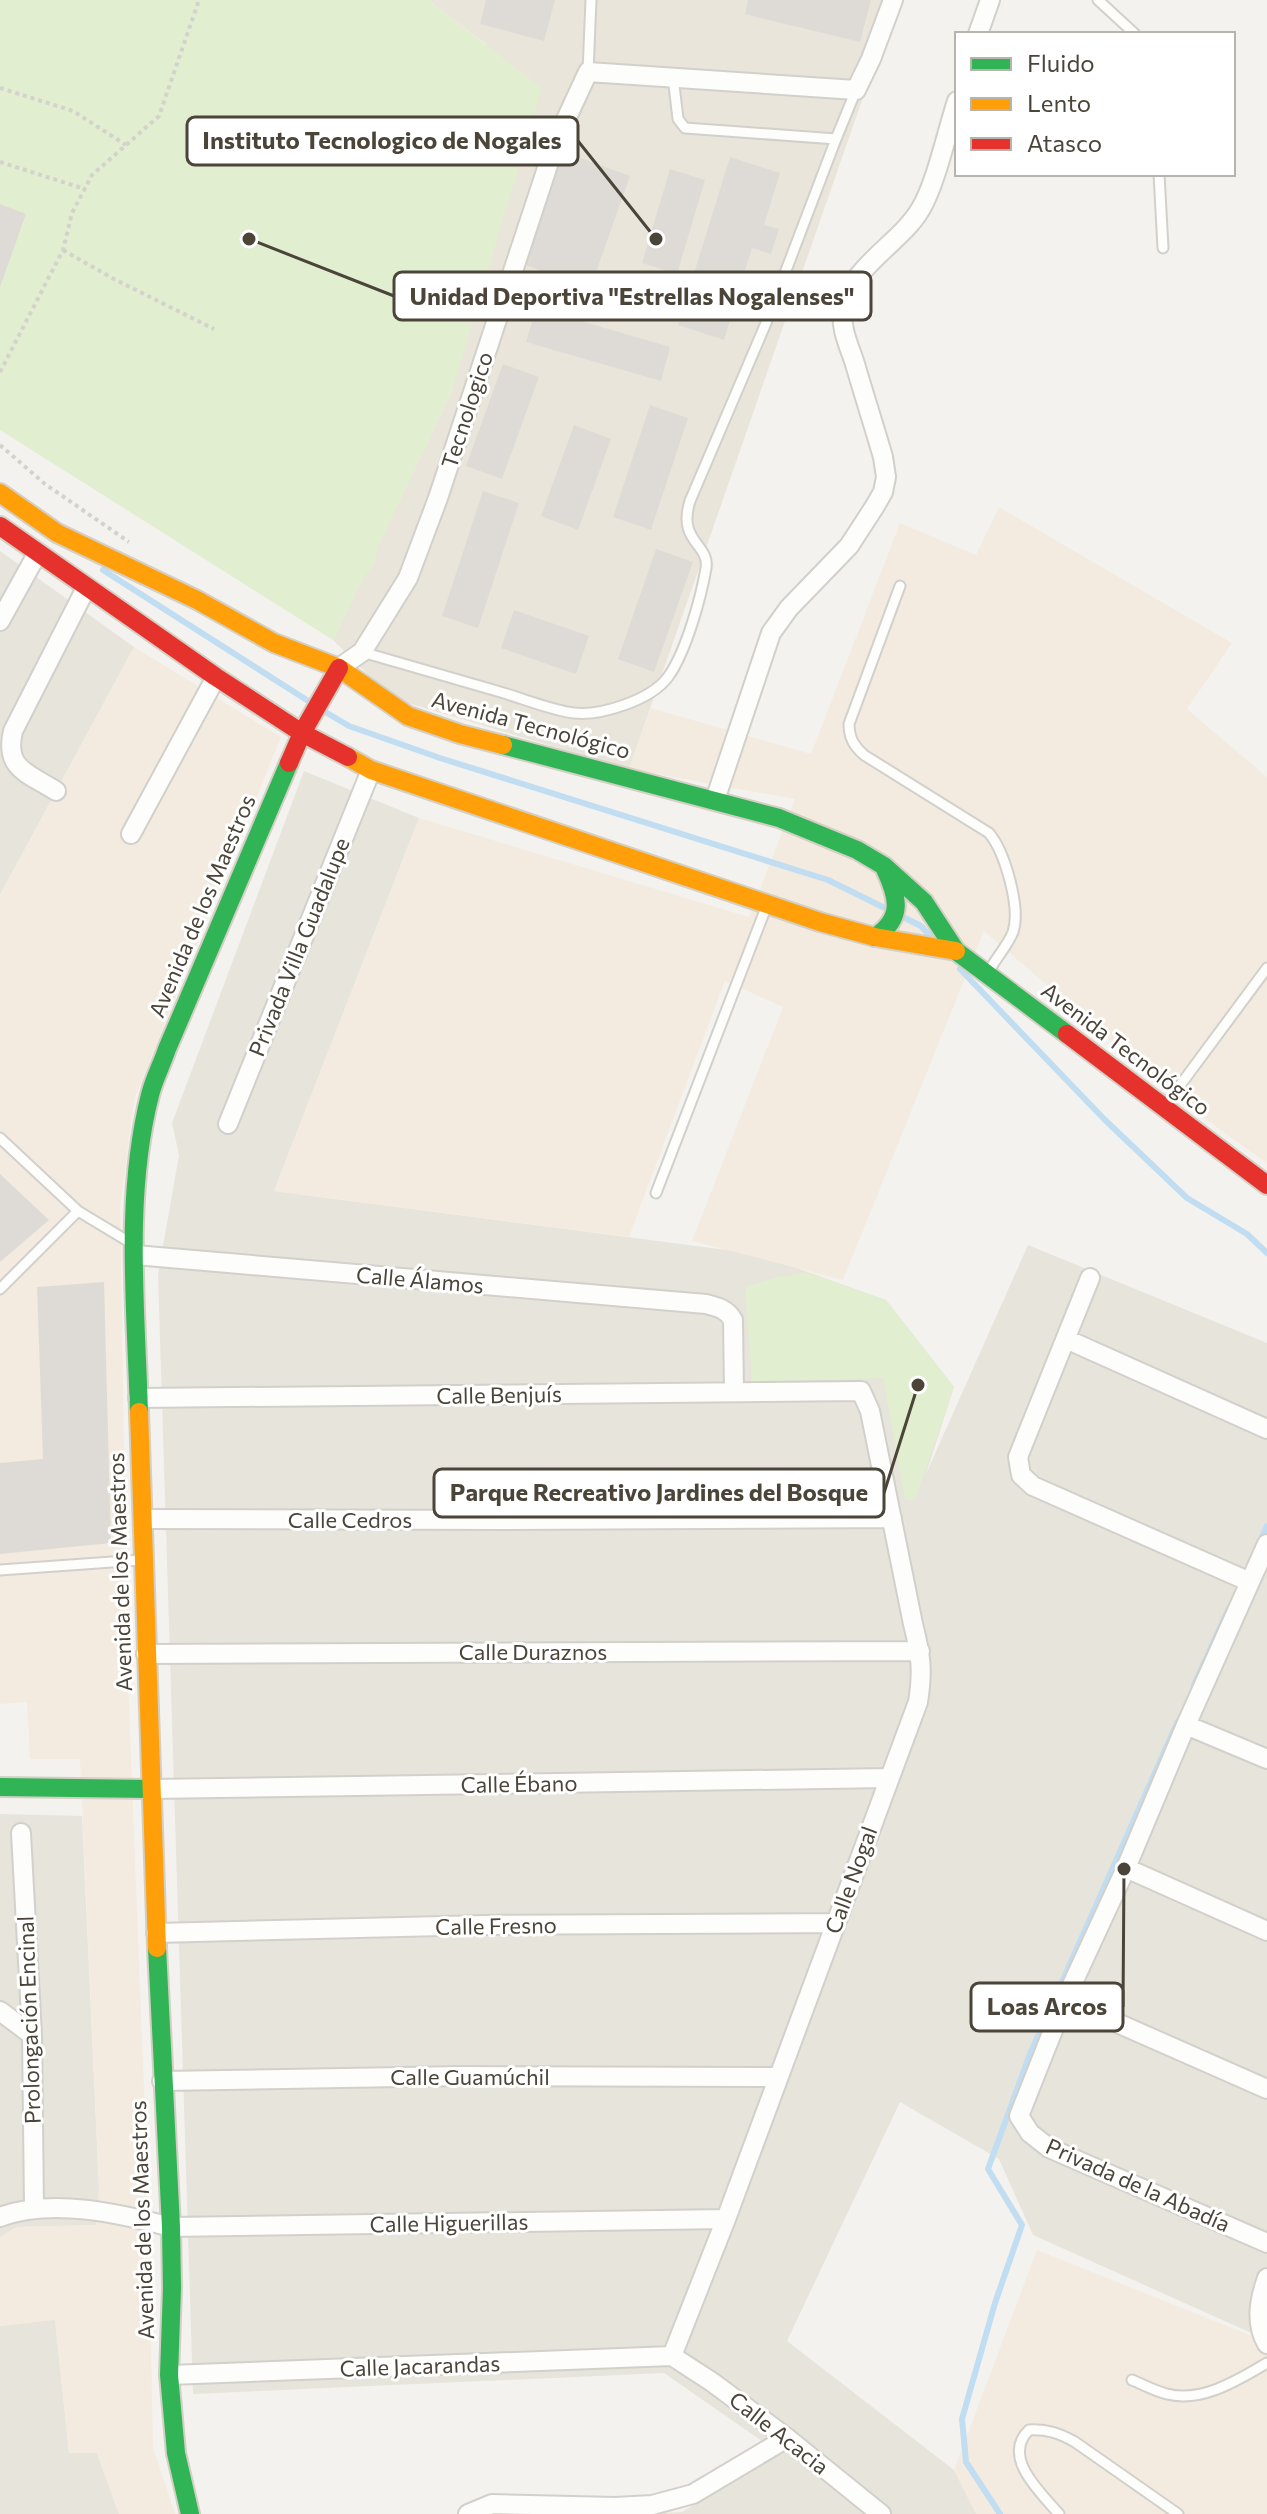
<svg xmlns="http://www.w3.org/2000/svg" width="1267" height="2514" font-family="Commissioner,sans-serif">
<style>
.residential{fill:#e7e4dc}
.commercial{fill:#f3ebdf}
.education{fill:#eae5da}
.green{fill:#e1eecf}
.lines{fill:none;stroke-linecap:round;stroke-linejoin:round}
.stream{stroke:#c0ddf1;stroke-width:6}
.building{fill:#dedbd6}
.lane-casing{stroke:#d2d0cb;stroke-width:13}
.street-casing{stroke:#d2d0cb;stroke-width:22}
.fast-casing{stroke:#d3cfc5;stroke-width:22}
.slow-casing{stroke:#d3cfc5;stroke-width:22}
.jam-casing{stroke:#d3cfc5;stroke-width:22}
.path{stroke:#d3d2cc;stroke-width:4;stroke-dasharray:4 4;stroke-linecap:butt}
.lane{stroke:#fdfdfc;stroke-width:9}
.street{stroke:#fdfdfc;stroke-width:18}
.fast{stroke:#30b455;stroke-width:18}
.slow{stroke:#ff9f0a;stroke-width:18}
.jam{stroke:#e5322d;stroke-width:18}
.labels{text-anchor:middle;stroke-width:6;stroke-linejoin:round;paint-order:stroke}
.street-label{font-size:22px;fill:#4b4439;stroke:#fff}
.leader{fill:none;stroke:#4b4439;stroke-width:3}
.callout-dot{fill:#4b4439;stroke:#fff;stroke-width:3}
.callout{fill:#fff;stroke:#4b4439;stroke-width:3}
.callout-label{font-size:24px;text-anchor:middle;font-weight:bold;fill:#4b4439}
</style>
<rect width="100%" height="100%" fill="#f4f2ee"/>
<path class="residential" d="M 0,551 L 134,647 L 0,895 Z
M 304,771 L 419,818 L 274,1191 L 757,1254 L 886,1300 L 954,1387 L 926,1474 L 1028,1245 L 1267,1343 L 1267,2340 L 1033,2235 L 999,2159 L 900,2102 L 787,2341 L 954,2470 L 974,2495 L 983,2514 L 646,2514 L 682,2512 L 779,2453 L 664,2373 L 193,2394 L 158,1275 L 179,1155 L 172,1123 Z
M 0,1814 L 82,1816 L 99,2189 L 96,2225 L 17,2227 L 0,2237 Z
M 55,2319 L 69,2453 L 97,2453 L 119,2514 L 0,2514 L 0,2326 Z"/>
<path class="commercial" d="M 999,507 L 1232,643 L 1187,709 L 1267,777 L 1267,1163 L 1187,1106 L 984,931 L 843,1280 L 692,1241 L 783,1007 L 725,981 L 629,1237 L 274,1191 L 419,818 L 749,917 L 795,799 L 629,769 L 651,708 L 811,754 L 900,523 L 976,555 Z
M 134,647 L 281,737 L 134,1100 L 120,1208 L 128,1680 L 148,2191 L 153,2448 L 175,2514 L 119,2514 L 97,2453 L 69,2453 L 55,2320 L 0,2326 L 0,2237 L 17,2227 L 96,2225 L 99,2189 L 80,1759 L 30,1759 L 27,1702 L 0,1704 L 0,895 Z
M 1037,2250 L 1267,2342 L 1267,2514 L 976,2514 L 954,2470 Z"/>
<path class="education" d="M 428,0 L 897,0 L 629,769 L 391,698 L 333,640 L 452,391 L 487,45 Z"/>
<path class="green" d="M 0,0 L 428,0 L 542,88 L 452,391 L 378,547 L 375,563 L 362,580 L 333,640 L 0,430 Z
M 808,1273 L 886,1300 L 954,1387 L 915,1500 L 905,1500 L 883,1378 L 752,1382 L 745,1287 L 777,1277 Z"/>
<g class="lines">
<path class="stream" d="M 103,570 L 313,704
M 322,710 L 349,726 L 440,758 L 828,880 L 887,909
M 901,916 L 921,926 L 931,937
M 960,969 L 1105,1120 L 1187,1198 L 1247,1234 L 1267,1253
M 1259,1543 L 1267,1526
M 1194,1685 L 1229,1608
M 1000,2514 L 966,2462 L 962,2419 L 995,2303 L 1022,2225 L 988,2169 L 1030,2054 L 1178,1721"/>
</g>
<path class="building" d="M 486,0 L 555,0 L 544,41 L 480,24 Z
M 748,0 L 871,0 L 860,42 L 745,14 Z
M 561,151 L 630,176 L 590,289 L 520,263 Z
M 730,157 L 780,173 L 764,225 L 779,229 L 771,254 L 752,248 L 724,340 L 678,325 Z
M 670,169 L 705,180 L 677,274 L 642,263 Z
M 0,204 L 26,214 L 0,287 Z
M 544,281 L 572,289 L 564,316 L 670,347 L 661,381 L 526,342 Z
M 503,364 L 539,377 L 502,479 L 466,466 Z
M 650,405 L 688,418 L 651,530 L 613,517 Z
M 574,425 L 611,439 L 578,530 L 541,516 Z
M 483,491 L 519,503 L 478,628 L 442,616 Z
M 656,549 L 693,562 L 654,672 L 618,659 Z
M 514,610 L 589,636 L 576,674 L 501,648 Z
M 0,1174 L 49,1220 L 0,1262 Z
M 104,1282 L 111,1543 L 0,1554 L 0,1463 L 43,1459 L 37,1287 Z"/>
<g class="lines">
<g class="lane-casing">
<path id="lane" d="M 1098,0 L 1135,34
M 588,72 L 591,0
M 836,139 L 856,90
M 1159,174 L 1163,248
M 900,586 L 849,724 C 849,738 854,746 864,755 L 989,833 C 1005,852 1021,908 1013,932 C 1008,945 996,958 989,971
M 362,652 C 407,665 452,678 497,691 C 519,697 553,711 574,713 C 601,716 651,700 668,677 C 686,652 701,598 706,568 C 710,544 677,542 690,501 L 766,323 L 836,139 L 685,128 L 678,119 L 673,77
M 1164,1107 L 1267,968
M 0,1138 L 78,1211 L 131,1243
M 656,1193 L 767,905
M 0,1289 L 78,1211
M 0,1570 L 140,1560
M 1132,2380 C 1144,2385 1155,2391 1167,2394 C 1202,2403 1238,2380 1267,2363
M 1059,2514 C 1041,2493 1001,2457 1029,2430 C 1047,2429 1059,2433 1075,2442 L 1178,2514"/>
</g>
<g class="street-casing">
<path id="street" d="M 978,34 L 990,0
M 0,621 L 37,554
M 339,668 L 362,652 L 408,578 L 438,498 L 556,141 L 588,72 L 856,90 L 871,59 L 893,0
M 56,791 C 28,773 4,769 13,731 L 86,588
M 715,800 L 771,633 L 789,608 L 849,546 L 875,506 L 883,492 L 886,477 L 883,457 C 874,426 864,395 855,364 C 850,348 840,328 843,311 C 849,267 899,245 920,210 C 936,184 947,131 957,101
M 131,834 L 216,677
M 228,1124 L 371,770
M 135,1255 L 706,1304 C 718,1307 727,1309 733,1320 L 734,1392
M 1090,1278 L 1018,1457 L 1021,1475 L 1033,1486 L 1250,1582
M 1066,1339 L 1267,1429
M 138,1398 L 861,1391 L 870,1411 L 913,1624 C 921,1655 923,1671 918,1702 L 726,2219 L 672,2356
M 143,1519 L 504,1520 L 892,1518
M 1267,1544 L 1186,1725 L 1126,1868 L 1065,2000 L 1019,2116 L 1030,2133 L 1049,2148 L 1267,2243
M 146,1654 L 920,1651
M 1186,1725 L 1267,1759
M 150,1789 L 888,1778
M 21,1833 L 32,2035 L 34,2207
M 1126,1868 L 1267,1931
M 156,1933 L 485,1925 L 836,1923
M 1065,2000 L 1267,2089
M 0,2011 L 32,2035
M 162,2081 L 462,2076 L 778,2077
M 0,2217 C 52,2198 118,2213 171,2227 L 726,2219
M 1267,2278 C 1259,2301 1255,2323 1267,2344
M 672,2356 L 712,2382 L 787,2438 L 881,2514
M 169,2375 L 672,2356
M 468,2514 L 492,2504 L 615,2507 L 652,2505 L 693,2494 L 787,2438"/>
</g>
<g class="fast-casing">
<path id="fast" d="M 503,745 L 779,818 L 857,850 L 884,866 L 924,902 L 956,951 L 1067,1034
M 875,937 C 904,918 898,897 885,869
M 139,1412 C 136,1308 124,1197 150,1095 C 154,1079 162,1064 167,1049 L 289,763
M 0,1787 L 150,1789
M 157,1948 L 171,2227 L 172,2288 L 169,2375 L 176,2453 L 190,2514"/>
</g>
<g class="slow-casing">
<path id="slow" d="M 0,493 L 57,533 L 197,600 L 274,643 L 339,668 L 408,716 L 460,734 L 503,745
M 348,757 L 371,770 L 820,922 L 875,937 L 956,951
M 139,1412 L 157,1948"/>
</g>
<g class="jam-casing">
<path id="jam" d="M 0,526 L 216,677 L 302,733 L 348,757
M 289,763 L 302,733 L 339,668
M 1067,1034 L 1267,1185"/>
</g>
<path class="path" d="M 0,88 L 73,111 L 126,145
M 0,162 L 85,189
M 63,250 L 112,278 L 214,329
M 0,372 L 63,250 L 72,213 L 92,175 L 159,116 L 199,0
M 0,445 L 45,484 L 129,542"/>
<use href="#lane" class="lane"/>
<use href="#street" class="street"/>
<use href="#fast" class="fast"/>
<use href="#slow" class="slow"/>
<use href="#jam" class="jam"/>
</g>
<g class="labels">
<g class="street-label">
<text transform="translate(467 410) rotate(-72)" y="8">Tecnologico</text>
<text transform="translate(531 725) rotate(15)" y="8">Avenida Tecnológico</text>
<text transform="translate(202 906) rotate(-67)" y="8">Avenida de los Maestros</text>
<text transform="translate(299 947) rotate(-68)" y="8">Privada Villa Guadalupe</text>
<text transform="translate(1126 1049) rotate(37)" y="8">Avenida Tecnológico</text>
<text transform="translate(420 1280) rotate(5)" y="8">Calle Álamos</text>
<text transform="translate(499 1395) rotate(-1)" y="8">Calle Benjuís</text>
<text x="350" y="1528">Calle Cedros</text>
<text transform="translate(120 1572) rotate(-92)" y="8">Avenida de los Maestros</text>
<text x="533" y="1660">Calle Duraznos</text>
<text transform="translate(519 1784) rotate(-1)" y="8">Calle Ébano</text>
<text transform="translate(851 1880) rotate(-70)" y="8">Calle Nogal</text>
<text transform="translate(496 1926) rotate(-1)" y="8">Calle Fresno</text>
<text transform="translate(29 2020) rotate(-92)" y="8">Prolongación Encinal</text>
<text x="470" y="2085">Calle Guamúchil</text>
<text transform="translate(1138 2185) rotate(24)" y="8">Privada de la Abadía</text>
<text transform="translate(142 2220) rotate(-92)" y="8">Avenida de los Maestros</text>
<text transform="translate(449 2223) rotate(-1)" y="8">Calle Higuerillas</text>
<text transform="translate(420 2366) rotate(-2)" y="8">Calle Jacarandas</text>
<text transform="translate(779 2433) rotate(38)" y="8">Calle Acacia</text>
</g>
</g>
<path class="leader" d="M656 239L578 141M249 239L394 296M918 1385L884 1493M1124 1869L1123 2007"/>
<g class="callout-dot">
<circle cx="656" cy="239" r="8"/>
<circle cx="249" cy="239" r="8"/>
<circle cx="918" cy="1385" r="8"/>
<circle cx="1124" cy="1869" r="8"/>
</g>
<g class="callout">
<rect x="187" y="117" width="391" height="48" rx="8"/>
<rect x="394" y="272" width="477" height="48" rx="8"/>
<rect x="434" y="1469" width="450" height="48" rx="8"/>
<rect x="971" y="1983" width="152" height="48" rx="8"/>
</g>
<g class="callout-label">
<text x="382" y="149">Instituto Tecnologico de Nogales</text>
<text x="632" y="305">Unidad Deportiva "Estrellas Nogalenses"</text>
<text x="659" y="1501">Parque Recreativo Jardines del Bosque</text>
<text x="1047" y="2015">Loas Arcos</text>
</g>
<rect x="955" y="32" width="280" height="144" fill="#ffffff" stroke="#b7b4b0" stroke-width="2"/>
<rect x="971" y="58" width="40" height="12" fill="#30b455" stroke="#b7b4b0" stroke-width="2"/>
<text x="1027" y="72" font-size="24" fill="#4b4439">Fluido</text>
<rect x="971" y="98" width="40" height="12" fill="#ff9f0a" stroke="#b7b4b0" stroke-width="2"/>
<text x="1027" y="112" font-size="24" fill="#4b4439">Lento</text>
<rect x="971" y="138" width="40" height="12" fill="#e5322d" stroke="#b7b4b0" stroke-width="2"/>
<text x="1027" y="152" font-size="24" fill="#4b4439">Atasco</text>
</svg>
